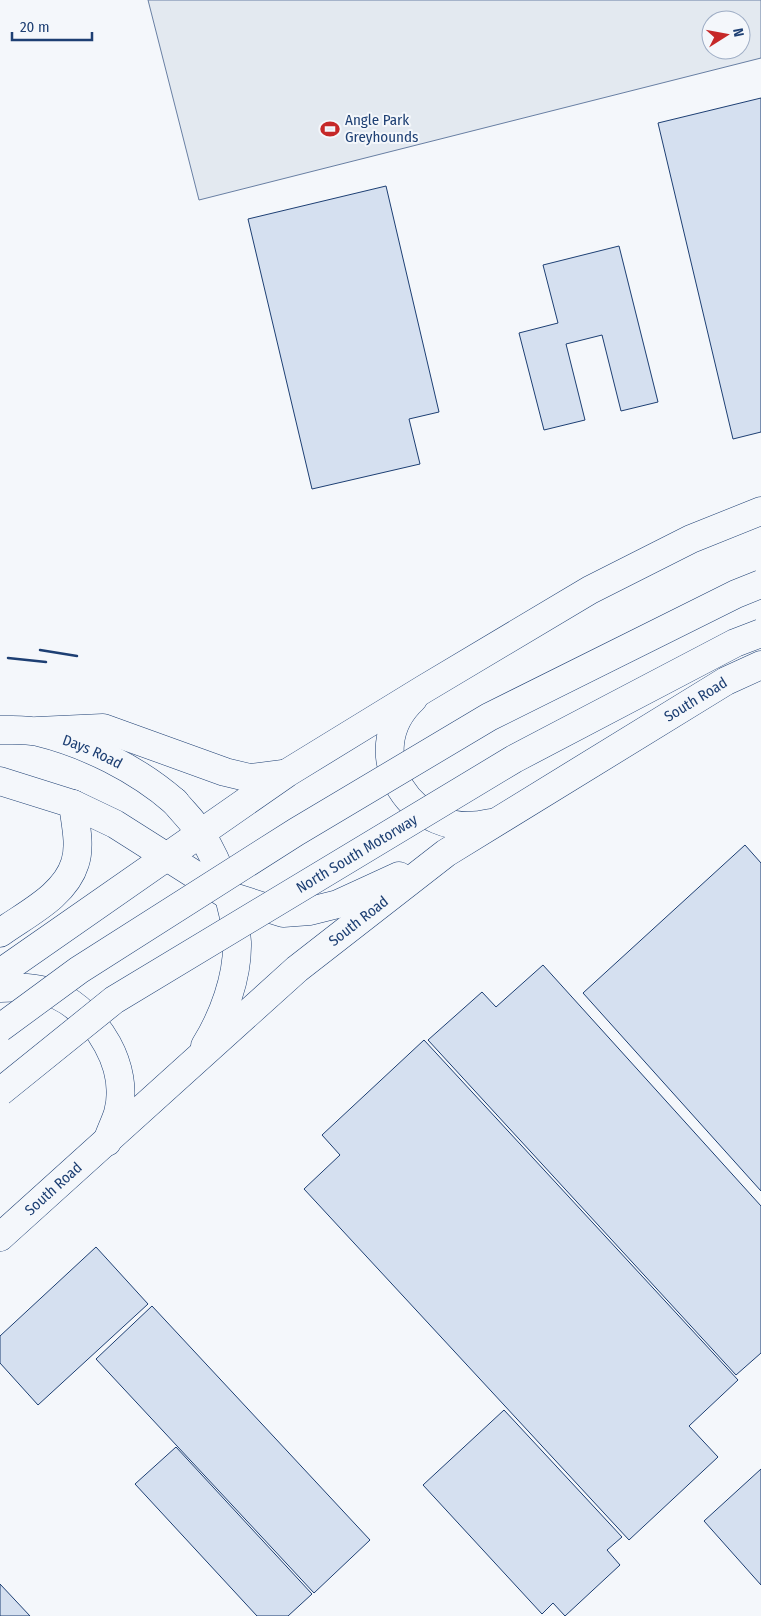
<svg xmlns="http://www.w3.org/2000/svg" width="761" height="1616" font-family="'Fira Sans Condensed',sans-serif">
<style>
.green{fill:#e3e9f0;stroke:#687fa3;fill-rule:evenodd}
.building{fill:#d5e0f0;stroke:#1d3f73}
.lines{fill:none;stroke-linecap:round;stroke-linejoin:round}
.minor-casing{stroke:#1d3f73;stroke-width:29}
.highway-casing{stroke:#1d3f73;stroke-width:29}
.minor{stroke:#f4f7fb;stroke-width:28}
.highway{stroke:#f4f7fb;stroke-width:28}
.highway-bridge-casing{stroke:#1d3f73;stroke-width:29;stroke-linecap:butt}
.highway-bridge{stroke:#f4f7fb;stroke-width:28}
.wall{stroke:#1d3f73;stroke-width:2.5}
.labels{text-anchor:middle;stroke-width:4;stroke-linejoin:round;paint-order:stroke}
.poi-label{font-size:15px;fill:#1d3f73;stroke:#f4f7fb;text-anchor:start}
.street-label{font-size:15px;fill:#1d3f73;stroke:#f4f7fb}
</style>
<rect width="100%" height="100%" fill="#f4f7fb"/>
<path class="green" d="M 148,0 L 761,0 L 761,58 L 199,200 ZM 711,20 L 741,20 L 741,50 L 711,50 Z"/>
<path class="building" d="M 761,98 L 761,432 L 733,439 L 658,123 Z
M 386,186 L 439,412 L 409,419 L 420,464 L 312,489 L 248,219 Z
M 619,246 L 658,402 L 621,411 L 602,335 L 566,344 L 585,420 L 544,430 L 519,333 L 558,323 L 543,265 Z
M 745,845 L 761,863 L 761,1191 L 583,993 Z
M 543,965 L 761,1206 L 761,1353 L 736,1375 L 428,1040 L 482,992 L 496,1007 Z
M 424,1040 L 738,1380 L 689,1426 L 718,1457 L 629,1540 L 304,1189 L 340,1155 L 322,1135 Z
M 96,1247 L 148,1304 L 38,1405 L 0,1363 L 0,1336 Z
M 152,1306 L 370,1540 L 314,1593 L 96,1359 Z
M 504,1410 L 622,1537 L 607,1550 L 620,1565 L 565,1616 L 553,1603 L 542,1614 L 423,1485 Z
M 176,1447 L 312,1594 L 288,1616 L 257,1616 L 135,1484 Z
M 761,1469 L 761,1585 L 704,1521 Z
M 0,1584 L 30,1616 L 0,1616 Z"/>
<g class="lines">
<g class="minor-casing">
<g id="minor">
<path id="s1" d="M 0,730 C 12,730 27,729 38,732 C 87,744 137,769 175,802"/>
<path d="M 0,781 L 73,804 C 75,822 81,845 75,863 C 65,896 26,914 0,933"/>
</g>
</g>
<g class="highway-casing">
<g id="highway">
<path d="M 413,699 C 356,752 412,843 490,823"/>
<path d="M 37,731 L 103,728 L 225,772 L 250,778 L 283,774"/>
<path d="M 175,802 C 183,812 194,822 201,834 C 220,864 235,906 237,942 C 238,977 223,1017 205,1046"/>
<path d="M 73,804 L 115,824 L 227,895 L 283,913 L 310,911 L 338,904 L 399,876"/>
<path d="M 0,973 L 287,773 L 424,689 L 590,590 L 691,539 L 761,511"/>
<path d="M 0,988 C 18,987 40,987 57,995 C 98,1015 130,1067 118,1113 C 115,1123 110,1132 107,1142"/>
<path id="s2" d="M 0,1237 L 297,969 L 446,853 L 726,681 L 761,665"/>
</g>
</g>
<use href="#minor" class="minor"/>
<use href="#highway" class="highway"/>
<g class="highway-bridge-casing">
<g id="highway-bridge">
<path d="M 0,1028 L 79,970 L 296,832 L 489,717 L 736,594 L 761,584"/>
<path id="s3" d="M 0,1092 L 114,1000 L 514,759 L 735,643 L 761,633"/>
</g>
</g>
<use href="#highway-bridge" class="highway-bridge"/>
<path class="wall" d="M 40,650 L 77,656
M 8,658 L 46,662"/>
</g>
<defs>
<g id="stadium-bare" transform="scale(1.5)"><path d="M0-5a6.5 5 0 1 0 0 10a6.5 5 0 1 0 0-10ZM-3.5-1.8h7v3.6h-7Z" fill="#c62828" stroke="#f4f7fb" stroke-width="2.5" paint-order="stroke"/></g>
</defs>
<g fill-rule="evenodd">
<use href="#stadium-bare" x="330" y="129"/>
</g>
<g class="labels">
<g class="poi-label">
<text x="345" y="125">Angle Park<tspan x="345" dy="17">Greyhounds</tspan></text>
</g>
<g class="street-label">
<text dy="5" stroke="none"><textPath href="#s2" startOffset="882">South Road</textPath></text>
<text dy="5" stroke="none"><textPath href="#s1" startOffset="96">Days Road</textPath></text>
<text dy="5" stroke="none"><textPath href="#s3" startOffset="430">North South Motorway</textPath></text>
<text dy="5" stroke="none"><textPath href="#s2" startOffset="478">South Road</textPath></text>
<text dy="5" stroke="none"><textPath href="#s2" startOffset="72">South Road</textPath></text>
</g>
</g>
<g transform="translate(726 35) rotate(79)"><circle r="24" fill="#f4f7fb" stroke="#9eadc5"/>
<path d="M0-4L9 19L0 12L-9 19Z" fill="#c62828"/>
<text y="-8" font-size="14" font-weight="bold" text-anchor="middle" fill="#1d3f73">N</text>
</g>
<path d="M12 32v8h80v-8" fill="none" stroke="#1d3f73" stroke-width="2.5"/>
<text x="20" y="32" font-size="15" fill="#1d3f73" stroke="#f4f7fb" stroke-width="4" paint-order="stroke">20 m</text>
</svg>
